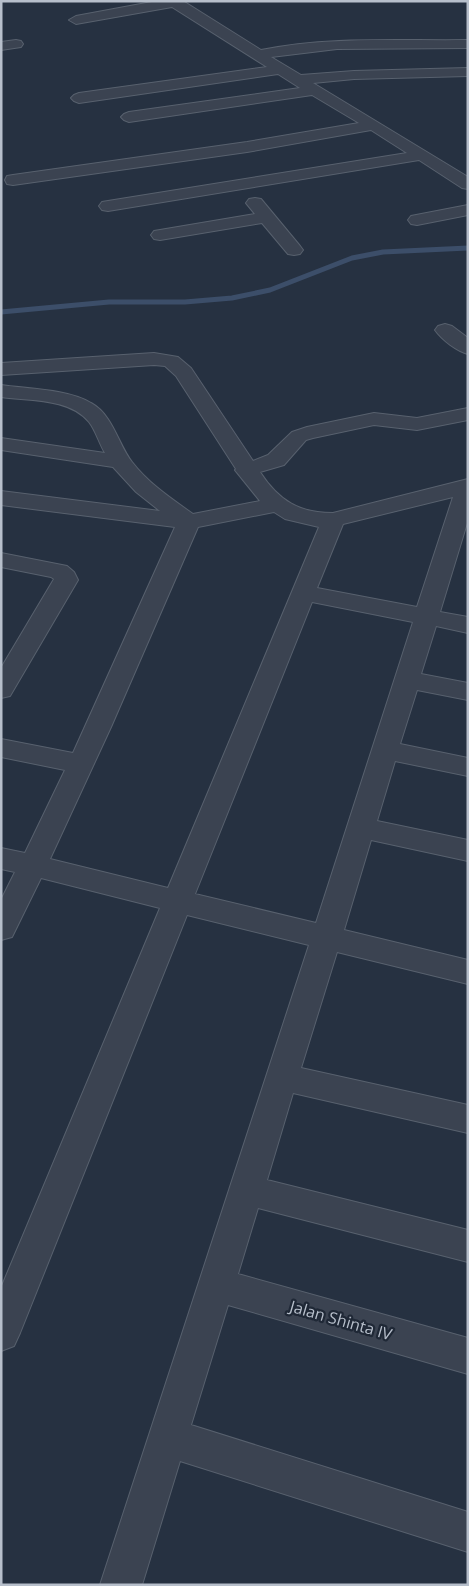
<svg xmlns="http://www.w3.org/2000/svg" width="469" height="1586" font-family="'Open Sans',sans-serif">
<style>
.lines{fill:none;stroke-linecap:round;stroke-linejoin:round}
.stream{stroke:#3c4e69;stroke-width:5}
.minor-casing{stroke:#58616e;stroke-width:2}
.minor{fill:#3b4351;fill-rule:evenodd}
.labels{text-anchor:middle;stroke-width:4.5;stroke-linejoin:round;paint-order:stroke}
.near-street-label{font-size:16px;fill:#b7bfcb;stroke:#1f2836}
</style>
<rect width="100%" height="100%" fill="#263141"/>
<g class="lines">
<path class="stream" d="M 1,312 L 109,302 L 185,302 L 232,298 L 270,290 L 352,258 L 383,252 L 468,248"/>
<g class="minor-casing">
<path id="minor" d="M 157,1 L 183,1 L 261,50 C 329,36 398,41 468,40 L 468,48 L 337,49 L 271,57 L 301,75 L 354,71 L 468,68 L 468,76 L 354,79 L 313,83 L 468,177 L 468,189 L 462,188 L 419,160 L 108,211 L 102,210 L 99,206 L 102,202 L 108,201 L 407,153 L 371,130 L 247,152 L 13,185 L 7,184 L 5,180 L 7,176 L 13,175 L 247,142 L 359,123 L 312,95 L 129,122 L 124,120 L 121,117 L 124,114 L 129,112 L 300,88 L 278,74 L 79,103 L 74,101 L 71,98 L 74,95 L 79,93 L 267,67 L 172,7 L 76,24 L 69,20 L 76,16 Z
M 16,40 L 21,41 L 23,44 L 21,47 L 1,50 L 1,42 Z
M 255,198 L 261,199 L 300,246 L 303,250 L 300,254 L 294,255 L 288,254 L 262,223 L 160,240 L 154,239 L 151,235 L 154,231 L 160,230 L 255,214 L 246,203 L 249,199 Z
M 468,205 L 468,215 L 417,225 L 411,224 L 408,220 L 411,216 Z
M 445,324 L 452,326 L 468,338 L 468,354 C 457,351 442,340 435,330 L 438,326 Z
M 154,353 L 178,357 L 191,368 L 253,461 L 268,455 L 292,432 L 307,427 L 374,413 L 417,418 L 468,408 L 468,420 L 417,430 L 374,425 L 313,438 L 306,440 L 284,465 L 260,472 C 279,501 299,513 333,513 L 468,479 L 468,520 L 440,612 L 468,617 L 468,633 L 436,626 L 421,674 L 468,683 L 468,700 L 417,690 L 400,744 L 468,758 L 468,776 L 395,761 L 377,821 L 468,840 L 468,861 L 371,840 L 344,930 L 468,960 L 468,984 L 337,952 L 301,1068 L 468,1105 L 468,1133 L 293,1093 L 267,1180 L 468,1230 L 468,1262 L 258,1208 L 238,1274 L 468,1338 L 468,1374 L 228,1305 L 191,1425 L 468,1512 L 468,1552 L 180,1461 L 142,1585 L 100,1585 L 309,945 L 187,915 L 20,1333 L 14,1346 L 1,1351 L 1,1288 L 160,908 L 41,878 L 12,937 L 1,940 L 1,900 L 15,872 L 1,869 L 1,848 L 25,853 L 65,770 L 1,757 L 1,739 L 73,753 L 175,527 L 1,505 L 1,491 L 160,511 L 136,492 L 113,467 L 1,450 L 1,438 L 105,453 C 99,443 96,431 89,422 C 70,398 29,401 1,397 L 1,385 C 28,389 68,389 91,403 C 113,415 118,444 132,462 C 149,484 172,499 193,514 L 260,501 L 235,470 L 236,469 L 176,376 L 165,366 L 154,365 L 1,375 L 1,363 ZM 453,497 L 417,607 L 317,588 L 343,524 ZM 274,512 L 285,519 L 319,527 L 168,888 L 50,859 L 111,727 L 198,527 ZM 312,602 L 413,622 L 316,923 L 195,894 Z
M 1,553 L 67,566 L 74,572 L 78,580 L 10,696 L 1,698 L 1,668 L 54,579 L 51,577 L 1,567 Z"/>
</g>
<use href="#minor" class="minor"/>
</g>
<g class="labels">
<g class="near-street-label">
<text transform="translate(341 1320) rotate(16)" y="6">Jalan Shinta IV</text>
</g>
</g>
<rect width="469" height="1586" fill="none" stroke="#b7bfcb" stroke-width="5"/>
</svg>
